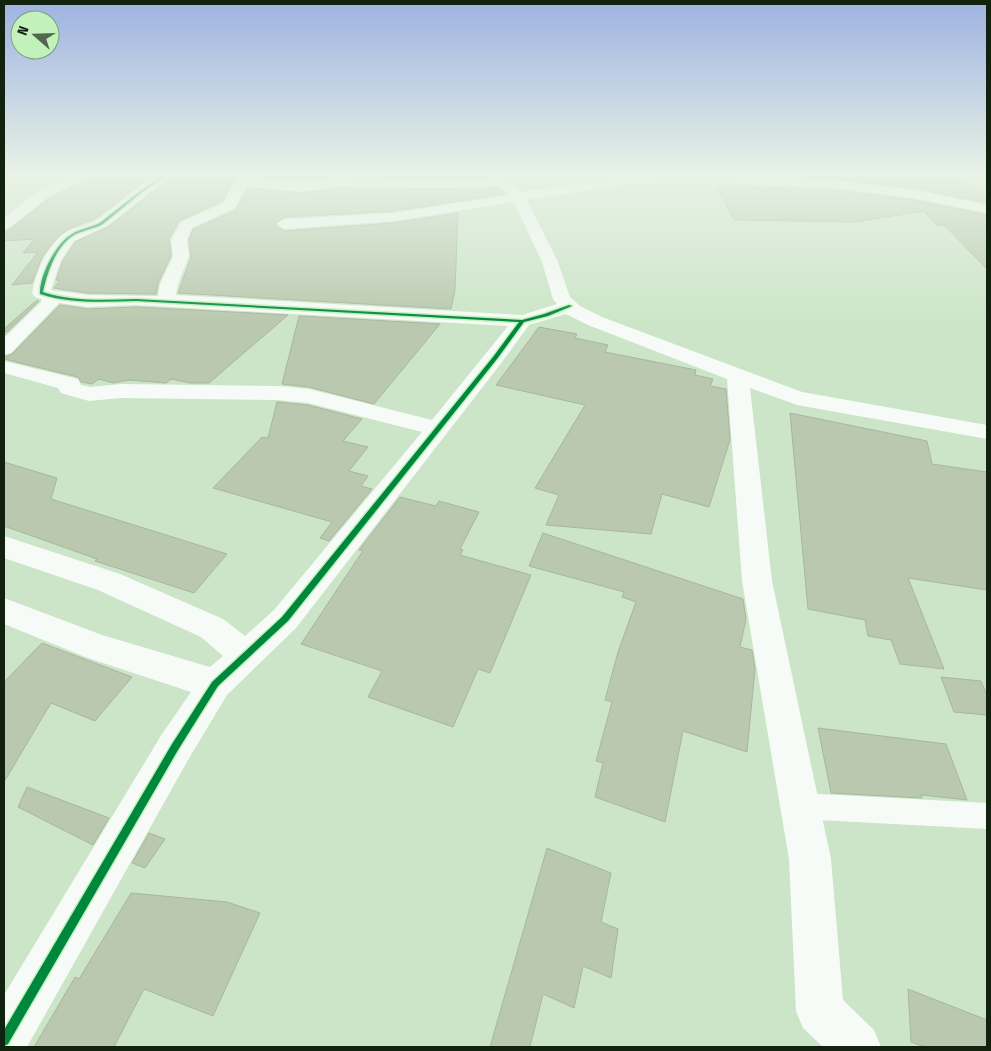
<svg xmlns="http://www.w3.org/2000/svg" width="991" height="1051" font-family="'Fira Sans Condensed',sans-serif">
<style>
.building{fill:#b9c8ae;stroke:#a8b69e}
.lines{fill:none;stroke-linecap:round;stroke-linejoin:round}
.lane{fill:#f7fbf7;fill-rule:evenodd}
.street{fill:#f7fbf7;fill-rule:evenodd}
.cycleway-casing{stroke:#c3f1bc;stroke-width:3}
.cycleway{fill:#00873e;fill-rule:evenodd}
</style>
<rect width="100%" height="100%" fill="#cce5c8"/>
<path class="building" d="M 89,176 L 152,176 L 96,218 L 71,228 L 60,235 L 42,257 L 32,283 L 12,285 L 38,252 L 23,253 L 34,239 L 4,241 L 4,232 L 10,229 L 50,198 L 86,181 Z
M 173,176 L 245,176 L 232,183 L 223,201 L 179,221 L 169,239 L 171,256 L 158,283 L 156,294 L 88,293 L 54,288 L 60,280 L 56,280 L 63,261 L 75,242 L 108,227 Z
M 263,176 L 488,176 L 475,178 L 332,176 L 296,180 L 262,177 Z
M 801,176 L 955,176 L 987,198 L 987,203 L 914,188 Z
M 497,187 L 504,194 L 394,211 L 285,217 L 275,224 L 279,228 L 285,231 L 394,223 L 458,213 L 455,290 L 451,309 L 178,293 L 191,257 L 189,240 L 193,229 L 236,210 L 248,188 L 302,193 L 334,188 L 475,190 Z
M 717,187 L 828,189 L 914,200 L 987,215 L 987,269 L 944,225 L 937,225 L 923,211 L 855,222 L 734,220 Z
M 37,300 L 39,301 L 7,332 L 4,332 L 4,329 Z
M 60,305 L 88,309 L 136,307 L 288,315 L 209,383 L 190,383 L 171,379 L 166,383 L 129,380 L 113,383 L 99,379 L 92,384 L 81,382 L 78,377 L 4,359 L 4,357 L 12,354 Z
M 299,316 L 440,324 L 374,404 L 309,387 L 282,384 Z
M 539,327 L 577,334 L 575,338 L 608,345 L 605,352 L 696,370 L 695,375 L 713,379 L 710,386 L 726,389 L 730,440 L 709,507 L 662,494 L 651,534 L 546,525 L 559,495 L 535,488 L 585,405 L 496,385 Z
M 277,402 L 308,405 L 362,419 L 343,441 L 368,447 L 349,471 L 368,476 L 361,486 L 372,489 L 329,541 L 320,538 L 332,522 L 213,488 L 262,437 L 268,438 Z
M 790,413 L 927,441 L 932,464 L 987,472 L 987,590 L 908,578 L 944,669 L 900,664 L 891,640 L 868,636 L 865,620 L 808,609 Z
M 4,462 L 57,478 L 51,499 L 227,554 L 194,593 L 95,561 L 97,559 L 4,526 Z
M 400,497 L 436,506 L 439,501 L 479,512 L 460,549 L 463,550 L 460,555 L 531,575 L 490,673 L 478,669 L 453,727 L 368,697 L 382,671 L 301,644 L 358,558 L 363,551 L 359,550 Z
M 543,533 L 743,599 L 746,619 L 740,647 L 752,650 L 755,669 L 747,752 L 683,731 L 665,822 L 595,797 L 603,763 L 596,761 L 612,702 L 605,700 L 618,652 L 636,602 L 622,597 L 624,592 L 529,566 Z
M 42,643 L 132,677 L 95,721 L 51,703 L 4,782 L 4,682 Z
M 941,677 L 981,681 L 987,695 L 987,715 L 954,712 Z
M 818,728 L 946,744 L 967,800 L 921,795 L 922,798 L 831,793 Z
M 27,787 L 109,818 L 93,845 L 18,807 Z
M 149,833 L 165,839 L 145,868 L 132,863 Z
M 547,848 L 611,873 L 601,922 L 618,929 L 611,978 L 583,966 L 574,1008 L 543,994 L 530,1047 L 490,1047 Z
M 131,893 L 227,902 L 260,913 L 213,1016 L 144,989 L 114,1047 L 34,1047 L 75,977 L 79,979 Z
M 908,989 L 987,1020 L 987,1047 L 925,1047 L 911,1042 Z"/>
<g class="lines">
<path class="lane" d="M 800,793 L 987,803 L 987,829 L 800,819 L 791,815 L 787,806 L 791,797 Z"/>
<path class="street" d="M 70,176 L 87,176 L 85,179 L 49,196 L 9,228 L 4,230 L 4,218 L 39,190 Z
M 155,176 L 171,176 L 107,226 L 74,241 L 61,260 L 51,290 L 88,295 L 158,296 L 160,284 L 173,256 L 171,240 L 181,222 L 225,202 C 231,180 239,176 261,176 L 259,179 C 284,182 307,184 332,178 L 475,180 L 491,178 L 490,176 L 503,176 L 522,192 L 620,177 L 649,176 L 828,179 L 914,190 L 987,205 L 987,213 L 914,198 L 828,187 L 679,182 L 620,185 L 527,200 L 558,262 L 570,297 L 580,306 L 602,317 L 802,392 L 987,425 L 987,439 L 797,405 L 750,388 L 772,581 L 831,859 L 843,1000 L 874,1030 L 881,1047 L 823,1047 L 803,1028 L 796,1011 L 789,859 L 742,581 L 727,379 L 588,325 L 566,314 L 529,325 L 502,362 L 296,628 L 227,695 L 188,760 L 27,1047 L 4,1047 L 4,995 L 162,734 L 191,692 L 88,658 L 4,624 L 4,598 L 102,635 L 210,667 L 223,656 L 201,637 L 98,590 L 4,558 L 4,536 L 120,574 L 223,619 L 245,636 L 274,610 L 422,432 L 308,403 L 278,400 L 121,398 L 89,401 L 61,393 L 58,388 L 4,373 L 4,361 L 78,379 L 81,385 L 90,387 L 121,384 L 278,386 L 309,389 L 432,420 L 508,326 L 136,305 L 88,307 L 59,303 L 11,353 L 4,355 L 4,338 L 41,302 L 41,299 L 35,297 L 32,293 C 36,272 48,242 68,231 C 77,226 88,226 97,220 C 117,206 134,188 155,176 ZM 498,185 L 508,195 L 394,213 L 285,219 L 280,221 L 277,224 L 280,227 L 285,229 L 394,221 L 514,202 L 542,262 L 553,299 L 557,304 L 522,315 L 176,295 L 178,284 L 189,256 L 187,240 L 192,228 L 235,208 L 247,186 C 275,189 306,196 334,186 L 475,188 Z"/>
<g class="cycleway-casing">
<path id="cycleway" d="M 163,176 L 166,176 L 141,193 L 103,224 C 94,229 83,230 74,235 C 56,246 47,273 43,292 C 74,302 105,300 136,299 L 522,320 L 544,314 L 569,305 L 572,306 L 548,316 L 524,322 L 497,359 L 288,621 L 218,686 L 178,750 L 8,1044 L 4,1046 L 4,1030 L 172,744 L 212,682 L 282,617 L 493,357 L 519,322 L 136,301 C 103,302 71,304 40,294 C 39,276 56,243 72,234 C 81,228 92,228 101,222 L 139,192 Z"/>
</g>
<use href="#cycleway" class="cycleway"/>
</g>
<linearGradient id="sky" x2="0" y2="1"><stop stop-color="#9eb2e1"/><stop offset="0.54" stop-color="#e8f3e6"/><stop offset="1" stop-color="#e8f3e6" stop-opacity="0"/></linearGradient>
<rect width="991" height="323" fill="url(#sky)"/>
<rect width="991" height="1051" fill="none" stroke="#11220f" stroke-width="10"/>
<g transform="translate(35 35) rotate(290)"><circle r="24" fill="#c3f1bc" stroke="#7c9e77"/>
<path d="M0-4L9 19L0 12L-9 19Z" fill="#526650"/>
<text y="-8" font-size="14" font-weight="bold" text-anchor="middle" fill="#11220f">N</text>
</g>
</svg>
